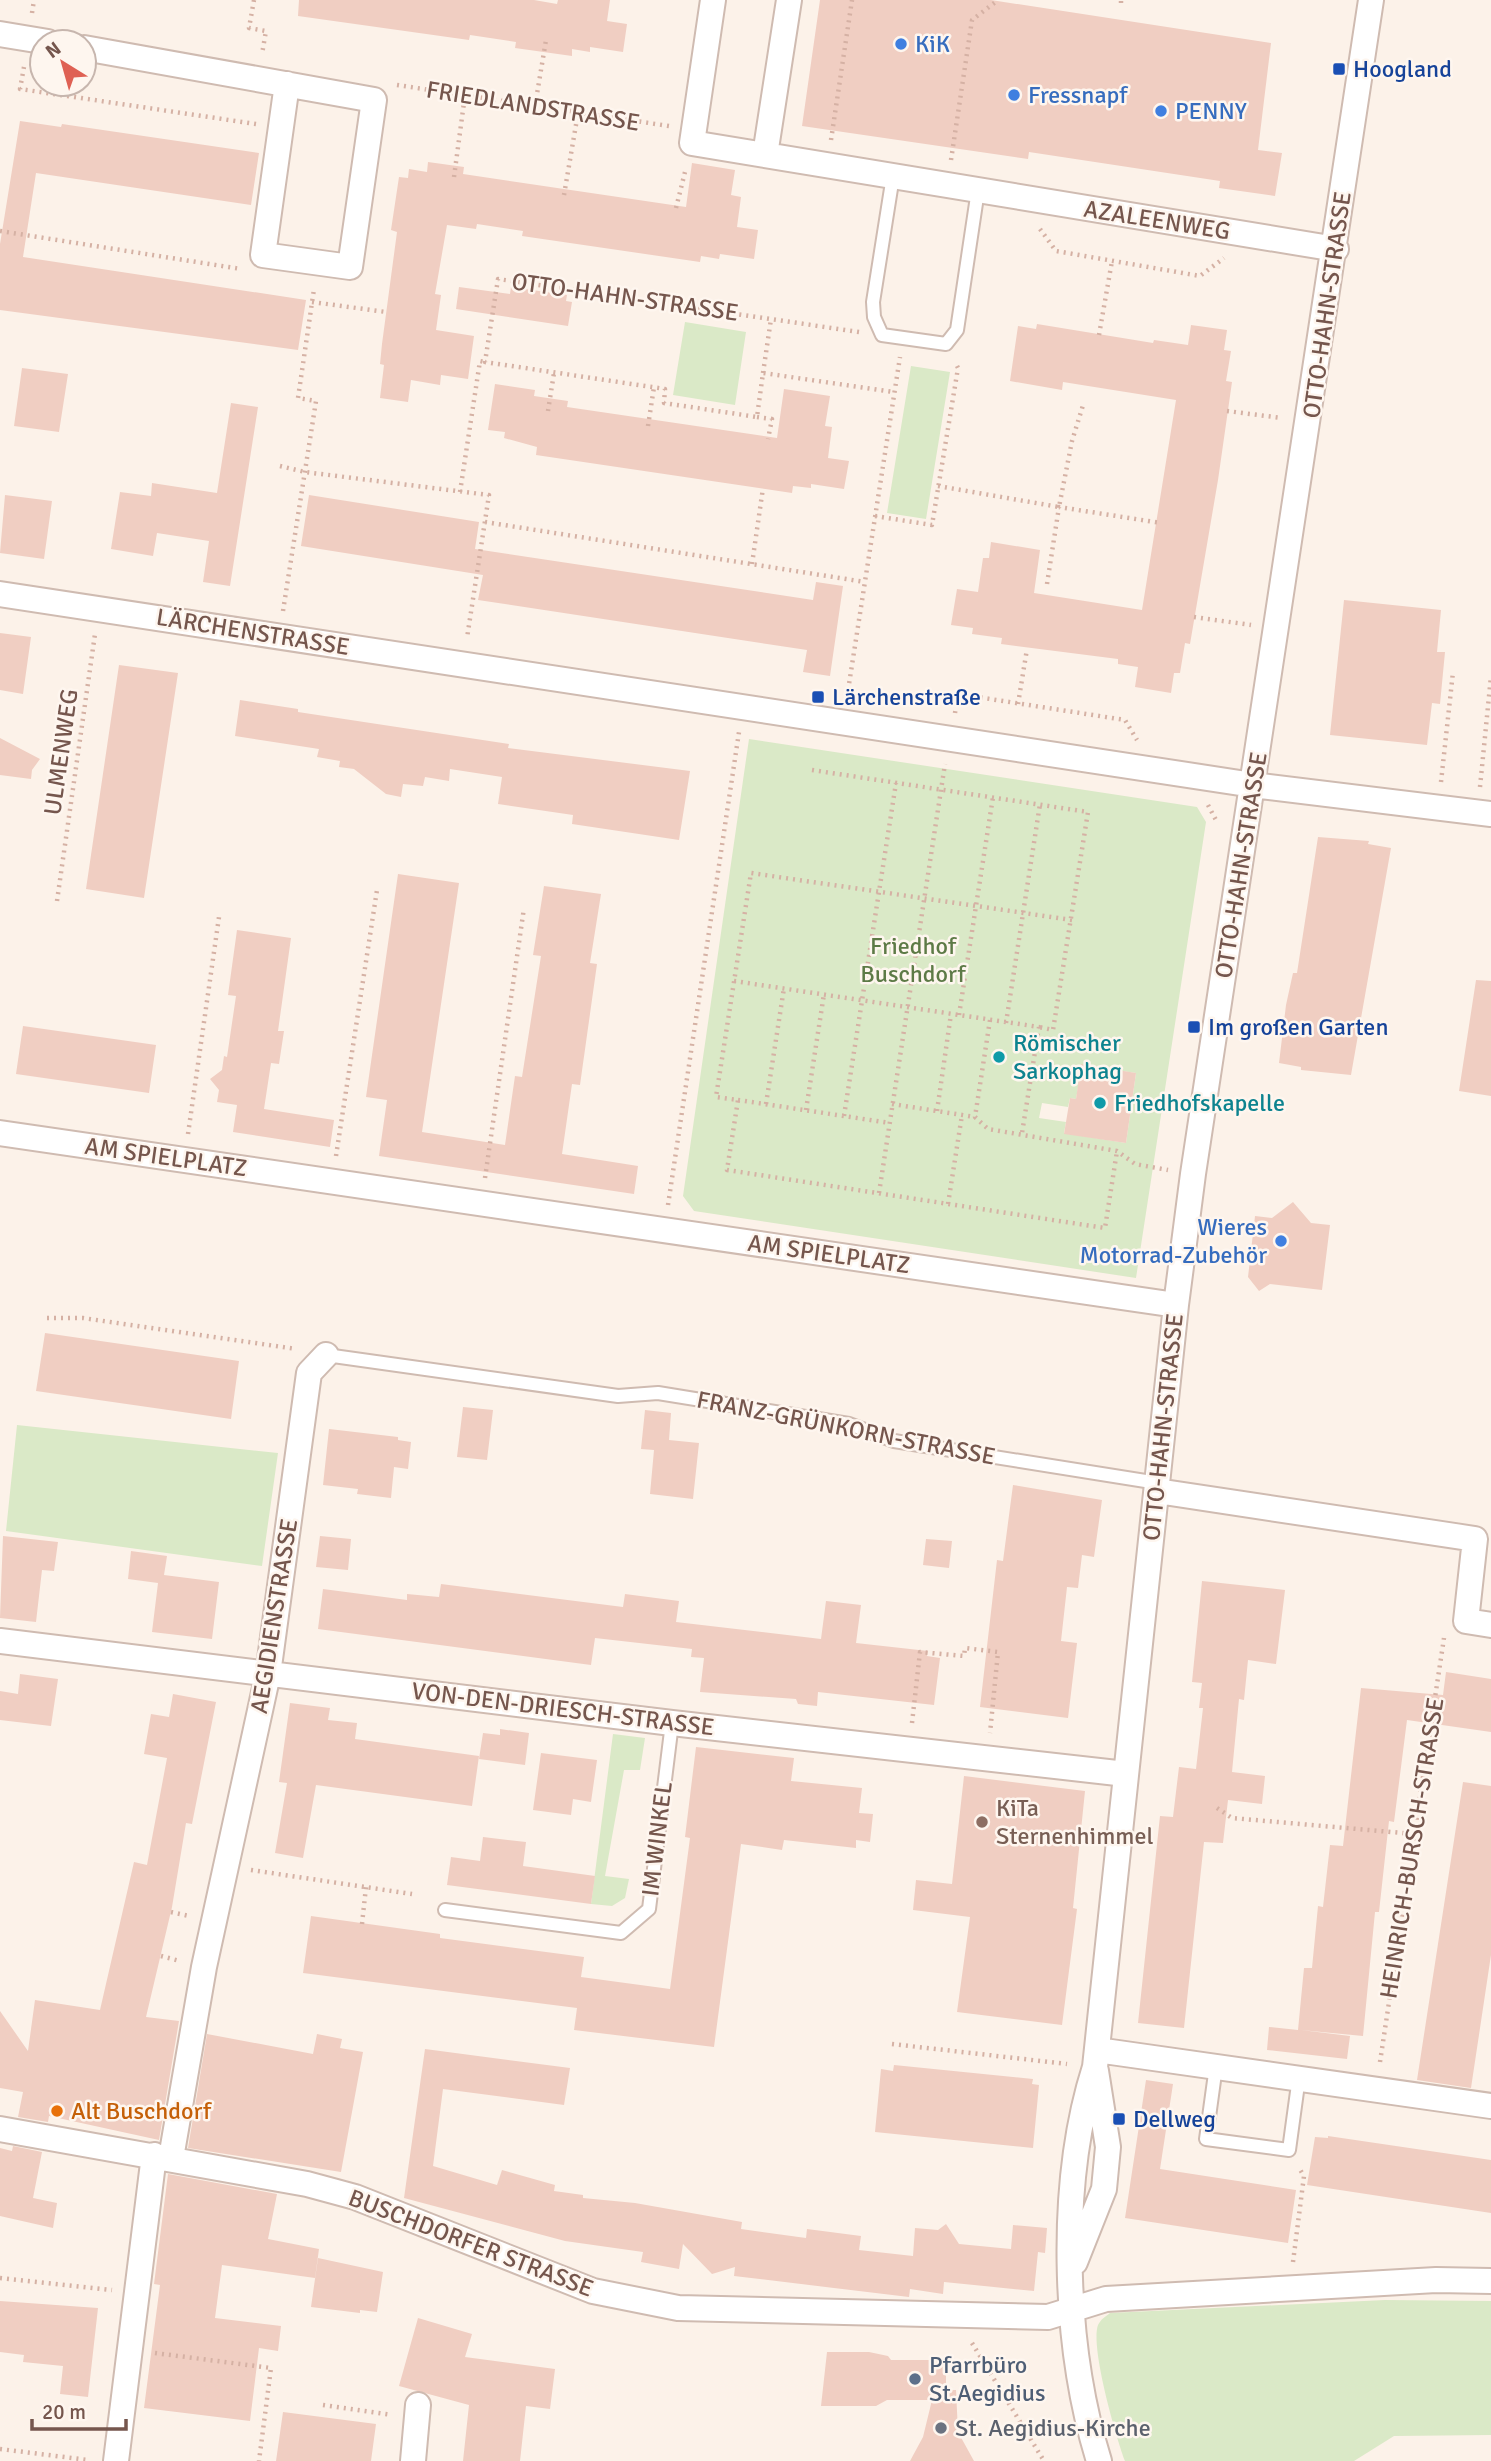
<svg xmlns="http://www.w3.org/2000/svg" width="1491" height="2461" font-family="Signika,sans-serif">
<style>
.green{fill:#dae9c7;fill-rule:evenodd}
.building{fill:#f0cec2}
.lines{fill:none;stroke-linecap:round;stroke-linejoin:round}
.lane-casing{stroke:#cfbbb1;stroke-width:16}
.street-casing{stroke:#cfbbb1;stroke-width:28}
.path{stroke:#d5b1a4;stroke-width:4.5;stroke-dasharray:2 5;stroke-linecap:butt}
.lane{stroke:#fff;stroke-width:12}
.street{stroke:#fff;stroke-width:24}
.shop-dot{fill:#3f7fe0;stroke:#fef6ef;stroke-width:2.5}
.transit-dot{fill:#1a4fb4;stroke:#fef6ef;stroke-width:2.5}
.culture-dot{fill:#0f9aa8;stroke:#fef6ef;stroke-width:2.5}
.education-dot{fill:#8d6e63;stroke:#fef6ef;stroke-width:2.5}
.food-dot{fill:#e8710a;stroke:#fef6ef;stroke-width:2.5}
.service-dot{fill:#5c6f8a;stroke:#fef6ef;stroke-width:2.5}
.worship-dot{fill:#6b7280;stroke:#fef6ef;stroke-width:2.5}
.labels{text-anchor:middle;stroke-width:5;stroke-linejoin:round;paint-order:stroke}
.shop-label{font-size:24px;fill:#366cbe;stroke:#fef6ef;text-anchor:start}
.transit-label{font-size:24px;fill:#164399;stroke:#fef6ef;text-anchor:start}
.street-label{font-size:24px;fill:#75564d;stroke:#fef6ef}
.park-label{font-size:24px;fill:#5d7a46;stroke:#fef6ef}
.culture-label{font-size:24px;fill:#0d838f;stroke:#fef6ef;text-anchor:start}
.education-label{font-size:24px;fill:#785e54;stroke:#fef6ef;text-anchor:start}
.food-label{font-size:24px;fill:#c56008;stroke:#fef6ef;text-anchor:start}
.service-label{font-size:24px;fill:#4e5e75;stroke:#fef6ef;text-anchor:start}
.worship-label{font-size:24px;fill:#5b616d;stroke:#fef6ef;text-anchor:start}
</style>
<rect width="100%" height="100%" fill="#fcf2e9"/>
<path class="green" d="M 685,322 L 746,332 L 735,405 L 673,395 Z
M 911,366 L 950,372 L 926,519 L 887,513 Z
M 749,739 L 1197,807 L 1206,822 L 1136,1278 L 694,1211 L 683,1196 ZM 1082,1065 L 1136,1073 L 1126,1143 L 1064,1133 L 1066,1122 L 1039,1118 L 1042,1103 L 1068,1107 L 1070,1098 L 1076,1099 Z
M 17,1425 L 278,1453 L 262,1566 L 6,1531 Z
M 613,1734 L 645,1738 L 640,1770 L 624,1770 L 605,1876 L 629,1879 L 625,1898 L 612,1906 L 591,1904 Z
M 1385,2300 L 1491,2301 L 1491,2435 L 1394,2436 L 1354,2461 L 1125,2461 C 1116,2437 1090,2347 1098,2325 C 1101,2319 1105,2317 1110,2313 Z"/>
<path class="building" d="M 299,0 L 534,0 L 557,4 L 558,0 L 610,0 L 607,21 L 627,24 L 623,52 L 590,47 L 590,52 L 572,49 L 572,56 L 515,48 L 516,42 L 470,35 L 469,40 L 298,16 Z
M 820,0 L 991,0 L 1271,43 L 1258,150 L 1282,153 L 1275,196 L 1219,188 L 1220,181 L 1029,152 L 1028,159 L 802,126 Z
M 20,121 L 61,127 L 62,124 L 259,153 L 251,205 L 36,173 L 23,257 L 306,300 L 298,350 L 0,310 L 0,244 Z
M 428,162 L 464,167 L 463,174 L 686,207 L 692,163 L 735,170 L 731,195 L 741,197 L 737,227 L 758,230 L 754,259 L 720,254 L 719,259 L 701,256 L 700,262 L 522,236 L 523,231 L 477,224 L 476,229 L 447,225 L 435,294 L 441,295 L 436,330 L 474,336 L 468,379 L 441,375 L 440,385 L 411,380 L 408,402 L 380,398 L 384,365 L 380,364 L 382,344 L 397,232 L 391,230 L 399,177 L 408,178 L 409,169 L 427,172 Z
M 459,287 L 510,294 L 511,287 L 567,295 L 566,301 L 572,302 L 568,326 L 456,309 Z
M 1037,324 L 1153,343 L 1154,340 L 1188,345 L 1191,325 L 1227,330 L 1224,350 L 1231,351 L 1226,381 L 1232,382 L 1218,480 L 1190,644 L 1185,643 L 1180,673 L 1174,673 L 1171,693 L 1135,687 L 1138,667 L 1118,664 L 1118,659 L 1001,644 L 1002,638 L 972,634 L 973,628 L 951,625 L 957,589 L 978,592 L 983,558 L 989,558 L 991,542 L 1040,550 L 1034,593 L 1142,610 L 1176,400 L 1063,382 L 1062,390 L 1010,381 L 1018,326 L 1036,329 Z
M 22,368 L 68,374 L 59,432 L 14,426 Z
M 495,384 L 535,390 L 534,396 L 568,401 L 567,407 L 777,438 L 784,389 L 830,396 L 825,426 L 832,427 L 828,458 L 849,461 L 844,489 L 811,484 L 811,488 L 793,486 L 792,493 L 536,455 L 537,447 L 504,438 L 505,432 L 488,430 Z
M 231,403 L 258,407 L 230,586 L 203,582 L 209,541 L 157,533 L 153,556 L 111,549 L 120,492 L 151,496 L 152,483 L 217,493 Z
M 5,495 L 52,501 L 44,559 L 0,553 Z
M 309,495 L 479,522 L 475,549 L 813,600 L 816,582 L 843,586 L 830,676 L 803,672 L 807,650 L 478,600 L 483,575 L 301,546 Z
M 1344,600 L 1441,610 L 1437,652 L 1445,652 L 1440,704 L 1432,703 L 1427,745 L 1330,735 Z
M 0,633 L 31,637 L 23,694 L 0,690 Z
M 119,665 L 178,673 L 144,898 L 86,889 Z
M 240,700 L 298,709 L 298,712 L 509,744 L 508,748 L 690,771 L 679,840 L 572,824 L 573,815 L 498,804 L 502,777 L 450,769 L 449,781 L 425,777 L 423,786 L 403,784 L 401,797 L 386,794 L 354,769 L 339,767 L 340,761 L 317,757 L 319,749 L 235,736 Z
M 0,738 L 40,759 L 32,770 L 31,779 L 0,775 Z
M 1318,837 L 1369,841 L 1368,844 L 1391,848 L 1351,1075 L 1301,1070 L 1301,1067 L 1279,1063 L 1286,1005 L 1293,973 L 1297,973 Z
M 398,874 L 459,883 L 422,1132 L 505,1145 L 515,1076 L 522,1077 L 541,956 L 533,955 L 544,886 L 601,894 L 590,963 L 597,964 L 580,1085 L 572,1084 L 562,1154 L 638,1166 L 634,1194 L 379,1156 L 387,1100 L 366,1097 Z
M 237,930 L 291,938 L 278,1031 L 284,1031 L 279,1064 L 271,1063 L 264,1109 L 334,1120 L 330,1147 L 233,1132 L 237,1105 L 217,1102 L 219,1090 L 210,1079 L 222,1070 L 224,1056 L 227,1057 L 236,996 L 228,995 Z
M 1476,980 L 1491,981 L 1491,1096 L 1459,1091 Z
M 23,1026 L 156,1045 L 149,1093 L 16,1074 Z
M 1081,1064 L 1136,1073 L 1126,1143 L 1064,1134 L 1070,1098 L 1076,1099 Z
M 1293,1202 L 1311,1223 L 1330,1225 L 1322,1290 L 1270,1284 L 1259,1291 L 1248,1277 L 1255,1216 L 1272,1218 Z
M 45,1333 L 239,1361 L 231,1419 L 36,1391 Z
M 463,1407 L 493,1410 L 487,1460 L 457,1457 Z
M 645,1410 L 671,1413 L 669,1440 L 699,1443 L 693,1499 L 650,1494 L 654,1450 L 641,1449 Z
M 329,1429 L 398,1437 L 398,1440 L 411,1442 L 408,1469 L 394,1467 L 391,1498 L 357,1494 L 358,1489 L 323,1485 Z
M 1013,1485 L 1102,1500 L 1094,1557 L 1082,1555 L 1078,1588 L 1067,1587 L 1061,1641 L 1077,1643 L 1068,1718 L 980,1707 L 997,1560 L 1003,1561 Z
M 3,1536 L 58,1542 L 54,1571 L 42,1570 L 36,1622 L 0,1618 Z
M 320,1536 L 351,1539 L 348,1570 L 316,1567 Z
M 926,1539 L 952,1541 L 949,1568 L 923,1565 Z
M 131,1551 L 167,1556 L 164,1575 L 219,1582 L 212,1639 L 152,1632 L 158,1583 L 128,1579 Z
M 1202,1581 L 1285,1590 L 1276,1664 L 1248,1660 L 1244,1700 L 1239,1699 L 1232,1772 L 1265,1776 L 1262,1804 L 1228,1800 L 1223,1843 L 1204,1842 L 1184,2028 L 1138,2023 L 1160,1816 L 1173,1817 L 1179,1767 L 1196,1769 L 1203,1708 L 1199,1708 L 1202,1683 L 1192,1682 Z
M 441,1584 L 623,1607 L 625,1594 L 679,1601 L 676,1622 L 821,1639 L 826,1601 L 861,1605 L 856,1643 L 928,1651 L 927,1656 L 940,1658 L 934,1705 L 818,1692 L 817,1706 L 798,1704 L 796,1699 L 700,1692 L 704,1658 L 691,1657 L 692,1649 L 595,1638 L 591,1665 L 318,1629 L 323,1589 L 407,1600 L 407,1594 L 439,1597 Z
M 1446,1672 L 1491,1679 L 1491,1732 L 1407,1720 L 1394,1822 L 1389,1821 L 1379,1912 L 1375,1912 L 1363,2036 L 1301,2030 L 1350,2036 L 1347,2059 L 1267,2050 L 1269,2027 L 1298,2030 L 1304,1968 L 1312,1968 L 1318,1906 L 1323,1907 L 1330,1845 L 1343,1846 L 1361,1688 L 1443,1695 Z
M 20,1674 L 58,1679 L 51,1726 L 0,1720 L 0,1691 L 18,1694 Z
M 173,1694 L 216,1702 L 192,1824 L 186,1823 L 172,1907 L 146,2017 L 179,2021 L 159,2140 L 49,2116 L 48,2122 L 18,2117 L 23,2092 L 0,2088 L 0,2011 L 28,2051 L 35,2000 L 100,2010 L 134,1862 L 147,1865 L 167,1758 L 144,1754 L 151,1714 L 169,1717 Z
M 290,1703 L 330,1708 L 328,1720 L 357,1723 L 355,1739 L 479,1756 L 472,1806 L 316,1785 L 303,1858 L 275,1853 L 287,1783 L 279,1782 Z
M 500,1729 L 529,1733 L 525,1765 L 479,1759 L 483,1733 L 500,1735 Z
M 696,1747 L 794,1758 L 791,1781 L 862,1788 L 859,1813 L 873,1814 L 870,1842 L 856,1840 L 856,1848 L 784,1840 L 782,1850 L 741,1844 L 714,2047 L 574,2030 L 577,2008 L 303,1973 L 311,1916 L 440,1934 L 440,1938 L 584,1957 L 581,1977 L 670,1989 L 690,1838 L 685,1837 Z
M 541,1753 L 597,1760 L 591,1802 L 573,1799 L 571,1815 L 533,1810 Z
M 964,1776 L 1085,1791 L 1073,1908 L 1077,1909 L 1062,2025 L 957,2012 L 970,1917 L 913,1910 L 916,1880 L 952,1884 Z
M 1463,1782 L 1491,1786 L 1491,1955 L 1471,2088 L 1417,2080 Z
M 483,1837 L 526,1842 L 523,1866 L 595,1876 L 591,1904 L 447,1885 L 451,1857 L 480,1861 Z
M 207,2034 L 313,2054 L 317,2034 L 342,2039 L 340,2048 L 363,2052 L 341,2172 L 188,2148 Z
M 425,2049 L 570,2068 L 564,2105 L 443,2089 L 433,2166 L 497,2185 L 502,2170 L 555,2185 L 554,2191 L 583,2195 L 583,2198 L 635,2203 L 742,2222 L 741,2229 L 806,2238 L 807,2229 L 861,2236 L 859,2250 L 913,2256 L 915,2228 L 938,2230 L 946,2224 L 959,2244 L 1011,2249 L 1013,2225 L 1047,2228 L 1045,2253 L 1038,2252 L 1034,2291 L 944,2282 L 943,2294 L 910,2289 L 909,2297 L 734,2276 L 735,2267 L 712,2274 L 683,2244 L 679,2269 L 641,2262 L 643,2252 L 565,2241 L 404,2198 Z
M 894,2065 L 1033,2079 L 1032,2084 L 1039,2085 L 1033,2148 L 875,2132 L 881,2069 L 893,2071 Z
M 1146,2080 L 1173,2084 L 1160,2169 L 1296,2190 L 1288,2243 L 1125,2218 Z
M 1328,2136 L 1491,2160 L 1491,2213 L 1307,2185 L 1315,2137 L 1328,2138 Z
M 13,2146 L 42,2152 L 33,2198 L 57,2203 L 53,2228 L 0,2216 L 0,2148 L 12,2151 Z
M 168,2174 L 277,2194 L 268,2239 L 319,2249 L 315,2278 L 222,2265 L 215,2318 L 281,2326 L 278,2351 L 259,2348 L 250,2421 L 144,2408 L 160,2285 L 154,2284 Z
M 318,2258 L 383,2272 L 377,2312 L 360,2310 L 360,2313 L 311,2307 Z
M 0,2301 L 98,2308 L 88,2397 L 60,2394 L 63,2366 L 23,2362 L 24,2355 L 0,2352 Z
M 418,2318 L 472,2334 L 465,2357 L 555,2369 L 550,2409 L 526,2406 L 520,2461 L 463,2461 L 469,2405 L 399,2386 Z
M 827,2352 L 869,2352 L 888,2356 L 891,2360 L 946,2360 L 946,2390 L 956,2390 L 958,2432 L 974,2461 L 910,2461 L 923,2437 L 932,2400 L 887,2400 L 876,2406 L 821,2406 Z
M 283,2412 L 376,2424 L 371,2461 L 276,2461 Z"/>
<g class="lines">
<g class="lane-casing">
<path id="lane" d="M 893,176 L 873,302 L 874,317 L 882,335 L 946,344 L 957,330 L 978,190
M 326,1355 L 618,1396 L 658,1393 L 849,1424 L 894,1441 L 1158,1483
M 445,1910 L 621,1933 L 649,1909 L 672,1723
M 1216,2066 L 1206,2139 L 1289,2150 L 1299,2077"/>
</g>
<g class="street-casing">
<path id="street" d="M 713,0 L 692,143 L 1336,249
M 0,34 L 48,42
M 84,48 L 374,100 L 350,267 L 263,255 L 287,84
M 765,155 L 789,0
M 0,594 L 1253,785 L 1491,814
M 0,1133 L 1176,1305
M 1157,1491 L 1475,1539 L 1466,1621 L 1491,1625
M 0,1641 L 672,1723 L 1126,1774
M 1097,2050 L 1491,2106
M 0,2129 L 307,2184 L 355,2197 L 593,2291 L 678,2308 L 1048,2317 L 1106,2299 L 1436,2280 L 1491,2281
M 171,2158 L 204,1967 L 268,1674 L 309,1373 L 326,1355
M 1075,2262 L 1104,2189 L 1108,2147 L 1096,2071
M 116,2461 L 154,2155
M 413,2461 L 418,2405
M 1099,2461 C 1063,2345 1058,2183 1095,2067 L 1176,1305 L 1193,1174 L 1371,0"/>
</g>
<path class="path" d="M 254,0 L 249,28 L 266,31 L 262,54
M 1121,3 L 1121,0
M 32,13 L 34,0
M 24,67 L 20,89 L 256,124
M 397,85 L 669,126
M 535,106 L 546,40
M 831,140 L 852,0
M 951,160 L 972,20 L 998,0
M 454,177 L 465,95
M 564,195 L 578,113
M 676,208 L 686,168
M 1040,229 L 1056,251 L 1200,276 L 1224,258
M 0,231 L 241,269
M 312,302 L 386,312
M 859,332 L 498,279 L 485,362 L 665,389 L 664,403 L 757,417 L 763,373 L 894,392
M 1099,335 L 1112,261
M 763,373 L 771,319
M 548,411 L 554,373
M 1227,411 L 1282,418
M 757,417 L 772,419 L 768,439
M 648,426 L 654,387
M 280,466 L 305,472 L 489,495 L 467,638
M 938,486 L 1059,507 L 1072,441 L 1084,402
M 460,492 L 480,361 L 485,362
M 875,516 L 932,525 L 958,368 L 955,362
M 485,522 L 865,582
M 752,564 L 763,488
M 1047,584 L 1059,507 L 1161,523
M 283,611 L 316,401 L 298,398 L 314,289
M 1194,617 L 1251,625
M 847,697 L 900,357
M 1018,704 L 1027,649
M 955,713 L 958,694 L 1125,720 L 1137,740
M 812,770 L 1088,812 L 1053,1030 L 1039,1027
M 1441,782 L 1453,672
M 1480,787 L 1491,676
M 1208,805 L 1217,822
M 57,901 L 95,634
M 1072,920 L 751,873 L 716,1097 L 738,1100 L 727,1170 L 1105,1228 L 1117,1151
M 734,981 L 1039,1027 L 1022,1133
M 959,1015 L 993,797
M 990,1020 L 975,1117 L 988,1129 L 1117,1151 L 1135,1164 L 1168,1170
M 1006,1023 L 1040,804
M 738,1100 L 890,1123
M 766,1104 L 784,988
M 892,1104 L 975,1117
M 806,1110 L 824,994
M 937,1111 L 951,1014
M 844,1116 L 896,783
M 188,1134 L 219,917
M 336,1156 L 377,890
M 485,1178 L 524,908
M 879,1193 L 945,764
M 948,1204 L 962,1115
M 668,1205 L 739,732
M 47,1318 L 83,1318 L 296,1349
M 912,1723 L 920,1652 L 964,1656 L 965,1648 L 998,1652 L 990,1733
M 1217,1808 L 1232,1818 L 1414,1834
M 251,1870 L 412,1894
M 171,1912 L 189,1916
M 362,1924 L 366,1887
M 161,1956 L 180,1961
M 892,2044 L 1067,2064
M 1380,2062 L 1444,1638
M 1293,2262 L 1304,2176 L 1299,2168
M 0,2278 L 112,2290
M 972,2343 L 1044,2461
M 155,2353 L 271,2368 L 259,2461
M 323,2405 L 392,2415
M 0,2449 L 88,2460"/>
<use href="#lane" class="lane"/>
<use href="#street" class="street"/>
</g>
<g class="shop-dot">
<circle cx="901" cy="44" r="7"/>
<circle cx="1014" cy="95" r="7"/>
<circle cx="1161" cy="111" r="7"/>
<circle cx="1281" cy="1241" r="7"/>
</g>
<g class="transit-dot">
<rect x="1332" y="62" width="14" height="14" rx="3.5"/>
<rect x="811" y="690" width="14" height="14" rx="3.5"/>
<rect x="1187" y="1020" width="14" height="14" rx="3.5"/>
<rect x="1112" y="2112" width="14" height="14" rx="3.5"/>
</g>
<g class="culture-dot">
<circle cx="999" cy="1057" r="7"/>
<circle cx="1100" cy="1103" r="7"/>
</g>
<circle class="education-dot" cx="982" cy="1822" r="7"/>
<circle class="food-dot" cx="57" cy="2111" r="7"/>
<circle class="service-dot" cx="915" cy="2379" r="7"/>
<circle class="worship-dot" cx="941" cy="2428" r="7"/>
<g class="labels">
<g class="shop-label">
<text x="915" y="52">KiK</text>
<text x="1028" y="103">Fressnapf</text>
<text x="1175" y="119">PENNY</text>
<text x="1267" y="1235" text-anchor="end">Wieres<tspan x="1267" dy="28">Motorrad-Zubehör</tspan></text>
</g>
<g class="transit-label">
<text x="1353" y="77">Hoogland</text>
<text x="832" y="705">Lärchenstraße</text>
<text x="1208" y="1035">Im großen Garten</text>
<text x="1133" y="2127">Dellweg</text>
</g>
<g class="street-label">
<text transform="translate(533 106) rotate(9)" y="8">FRIEDLANDSTRASSE</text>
<text transform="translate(1157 220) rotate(9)" y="8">AZALEENWEG</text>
<text transform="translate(625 297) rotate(8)" y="8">OTTO-HAHN-STRASSE</text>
<text transform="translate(1327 305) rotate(-82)" y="8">OTTO-HAHN-STRASSE</text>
<text transform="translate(253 632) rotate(9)" y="8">LÄRCHENSTRASSE</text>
<text transform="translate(61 752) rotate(-82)" y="8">ULMENWEG</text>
<text transform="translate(1241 865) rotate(-81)" y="8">OTTO-HAHN-STRASSE</text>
<text transform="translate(166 1157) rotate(8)" y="8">AM SPIELPLATZ</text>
<text transform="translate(829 1254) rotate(8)" y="8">AM SPIELPLATZ</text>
<text transform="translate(1163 1427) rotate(-84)" y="8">OTTO-HAHN-STRASSE</text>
<text transform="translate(846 1428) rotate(11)" y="8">FRANZ-GRÜNKORN-STRASSE</text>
<text transform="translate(274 1616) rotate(-81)" y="8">AEGIDIENSTRASSE</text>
<text transform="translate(563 1709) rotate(7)" y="8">VON-DEN-DRIESCH-STRASSE</text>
<text transform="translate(657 1839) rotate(-83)" y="8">IM WINKEL</text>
<text transform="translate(1412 1848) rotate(-81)" y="8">HEINRICH-BURSCH-STRASSE</text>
<text transform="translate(471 2243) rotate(21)" y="8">BUSCHDORFER STRASSE</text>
</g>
<g class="park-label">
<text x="913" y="954">Friedhof<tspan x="913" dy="28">Buschdorf</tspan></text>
</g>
<g class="culture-label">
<text x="1013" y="1051">Römischer<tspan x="1013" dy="28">Sarkophag</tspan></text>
<text x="1114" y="1111">Friedhofskapelle</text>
</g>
<g class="education-label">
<text x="996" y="1816">KiTa<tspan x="996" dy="28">Sternenhimmel</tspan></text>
</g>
<g class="food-label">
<text x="71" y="2119">Alt Buschdorf</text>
</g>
<g class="service-label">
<text x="929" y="2373">Pfarrbüro<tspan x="929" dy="28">St.Aegidius</tspan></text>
</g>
<g class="worship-label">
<text x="955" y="2436">St. Aegidius-Kirche</text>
</g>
</g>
<g transform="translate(63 63) rotate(323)"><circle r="33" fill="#fef6ef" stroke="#c7b6ae" stroke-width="2"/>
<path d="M0-5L12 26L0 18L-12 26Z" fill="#df6154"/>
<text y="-10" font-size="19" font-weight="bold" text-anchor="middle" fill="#75564d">N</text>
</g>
<path d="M32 2419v10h94v-10" fill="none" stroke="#75564d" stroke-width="3.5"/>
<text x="42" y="2419" font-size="21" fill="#75564d" stroke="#fef6ef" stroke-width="5" paint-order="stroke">20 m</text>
</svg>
